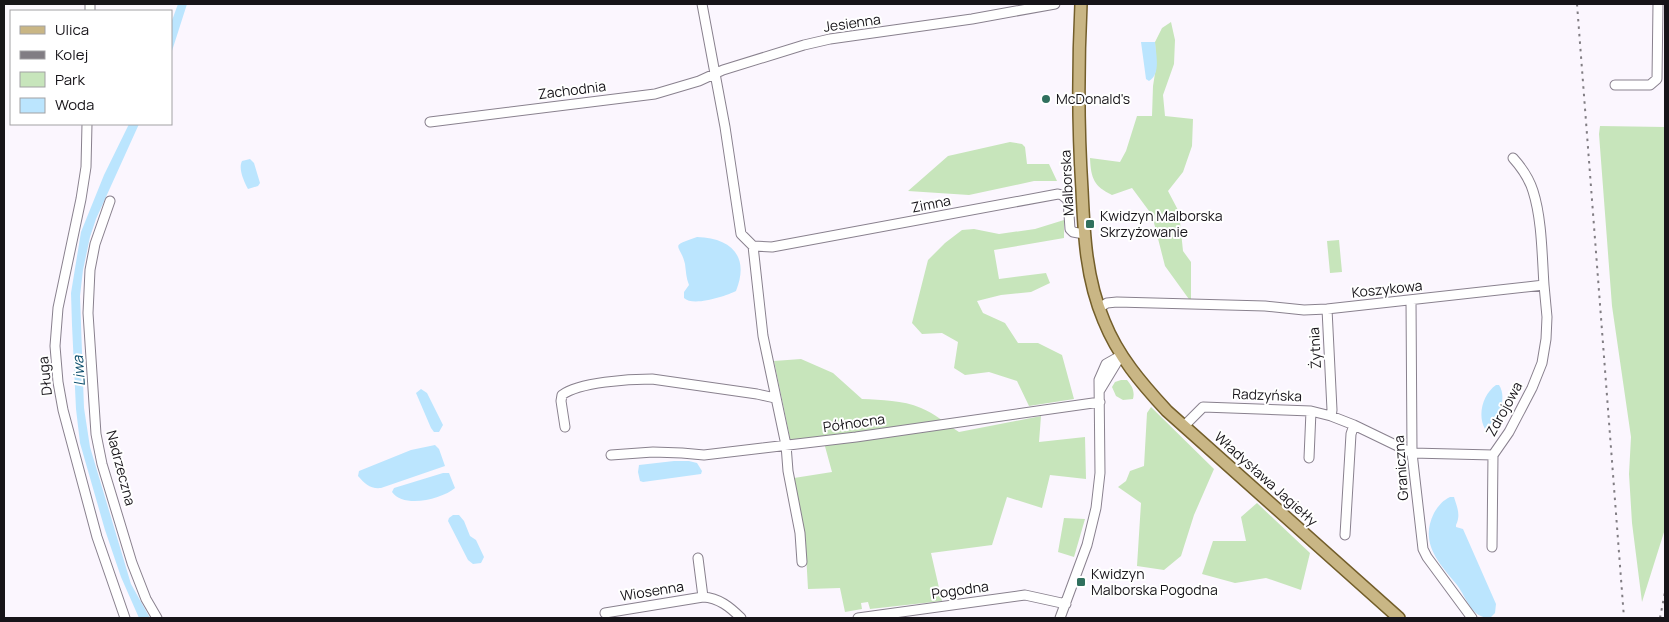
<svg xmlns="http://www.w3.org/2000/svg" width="1669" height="622" font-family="Manrope,sans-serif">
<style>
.green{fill:#c7e5bb}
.water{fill:#bbe5fe}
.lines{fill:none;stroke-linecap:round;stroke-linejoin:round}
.minor-casing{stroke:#89818e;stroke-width:11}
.major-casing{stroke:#735e2a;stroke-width:14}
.minor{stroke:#fff;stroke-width:9}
.major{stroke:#c9b685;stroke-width:11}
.rail{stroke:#817d83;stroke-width:2;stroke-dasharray:2.5 5;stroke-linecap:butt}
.poi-dot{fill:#30705e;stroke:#fff;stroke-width:2}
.labels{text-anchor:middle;stroke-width:4;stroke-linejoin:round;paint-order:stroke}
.street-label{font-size:14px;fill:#171419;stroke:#fff}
.poi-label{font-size:14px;fill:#171419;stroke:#fff;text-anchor:start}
.water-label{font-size:15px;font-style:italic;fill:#0d4f6e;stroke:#fff}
</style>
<rect width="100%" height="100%" fill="#fbf6fe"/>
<path class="green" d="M 1171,22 L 1175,40 L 1174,64 L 1163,95 L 1165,116 L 1193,119 L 1192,146 L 1183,172 L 1168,191 L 1179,212 L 1183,251 L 1191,262 L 1191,302 L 1165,266 L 1152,215 L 1132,188 L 1112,195 C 1094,186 1091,179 1090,158 L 1120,162 L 1126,151 L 1137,116 L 1152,116 L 1153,86 L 1156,67 L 1155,42 L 1162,28 Z
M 1600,126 L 1665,127 L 1665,529 L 1642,602 L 1632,523 L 1629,474 L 1631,437 L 1612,306 L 1599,134 Z
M 1010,142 L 1022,144 L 1025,147 L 1027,164 L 1049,164 L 1057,181 L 1034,181 L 969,195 L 908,191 L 948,156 Z
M 1064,220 L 1064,238 L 994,250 L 999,279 L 1046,273 L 1050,283 L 1031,292 L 1001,295 L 977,301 L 983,313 L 1005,323 L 1018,343 L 1038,343 L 1062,355 L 1074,399 L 1029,406 L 1017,381 L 989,372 L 965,375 L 954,368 L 958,342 L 942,333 L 922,334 L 912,323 L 928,260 L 945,243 L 962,230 L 974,229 L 999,234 L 1035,229 Z
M 1339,240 L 1342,272 L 1330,273 L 1327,241 Z
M 801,359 L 833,373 L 862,399 C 882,400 902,400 921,408 C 934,413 947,424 959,432 L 1041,416 L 1039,442 L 1085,437 L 1086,479 L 1050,475 L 1042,508 L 1007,497 L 992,545 L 931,553 L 942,601 L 870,609 L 868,602 L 861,603 L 862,609 L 845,612 L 840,588 L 808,589 L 805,535 L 794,478 L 832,472 L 823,439 L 791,443 L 774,361 Z
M 1121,380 L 1127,380 C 1132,386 1135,391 1133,399 L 1123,400 L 1116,396 L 1112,387 L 1115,382 Z
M 1151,407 L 1214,469 L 1194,515 L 1181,556 L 1164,570 L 1137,566 L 1141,503 L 1118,487 L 1126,481 L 1130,471 L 1144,466 L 1147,413 Z
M 1257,503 L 1310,553 L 1301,590 L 1266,578 L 1235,583 L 1202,574 L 1213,541 L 1246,541 L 1241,517 Z
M 1064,518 L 1085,519 L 1074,557 L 1058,552 Z"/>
<path class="water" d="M 178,4 L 187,4 L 171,54 L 171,23 Z
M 1141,42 L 1155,42 C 1156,54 1161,75 1149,81 L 1146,79 Z
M 129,124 L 139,124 L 96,219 L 90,237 L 83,270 L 80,296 L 84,408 L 90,447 L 131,584 L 150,618 L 139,618 L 121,577 L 105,530 L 80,443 L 76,409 L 72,325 L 71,293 L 81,232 L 104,175 Z
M 250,159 L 254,163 L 260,183 L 258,186 L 248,189 C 244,181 238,169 242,161 Z
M 697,237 C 731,238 750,256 736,291 C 726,296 693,307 684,298 L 684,292 L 689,285 C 686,278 686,271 685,264 C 680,243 668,247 697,237 Z
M 1496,385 L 1499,385 C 1508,398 1498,422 1485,429 C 1477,415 1483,394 1496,385 Z
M 421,389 L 427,393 L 443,425 L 439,432 L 434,432 L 431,428 L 416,393 Z
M 435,445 L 439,449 L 445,466 L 381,488 C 370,489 365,484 358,476 L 359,471 L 411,450 Z
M 674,461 L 689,461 L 697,463 L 702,471 L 701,474 L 643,482 L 640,481 L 638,472 L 639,465 Z
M 443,473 L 449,473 L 455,488 C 442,499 404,509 392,492 L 394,488 Z
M 1450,497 L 1454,497 C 1457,507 1461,515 1456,525 L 1456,527 L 1463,529 L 1496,604 L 1495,613 L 1490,618 C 1471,618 1467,598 1457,585 C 1439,563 1419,543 1434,513 C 1439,505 1442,501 1450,497 Z
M 453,515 L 459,515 L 464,521 L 470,536 L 476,540 L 484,557 L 481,563 L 473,564 L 468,560 L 448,521 L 449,518 Z"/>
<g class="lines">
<g class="minor-casing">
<path id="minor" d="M 702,4 L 725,127 L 741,234 L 753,246 L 763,336 L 786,445 L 788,471 L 800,533 L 802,562
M 90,11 L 90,4
M 1615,85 L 1650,85 L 1657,79 L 1658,4
M 430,122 L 655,94 L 699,81 L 723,70 L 804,45 L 830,39 L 972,19 L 1055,4
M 87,124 L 86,167 L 81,199 L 58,308 L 55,346 L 58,382 L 63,410 L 97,537 L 125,618
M 110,201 L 95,244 L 90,270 L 88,313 L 96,434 L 102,464 L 132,563 L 146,599 L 157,618
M 753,246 L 772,247 L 1058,194 L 1062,195 L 1068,200 L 1070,229 L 1073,232 L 1084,234
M 1411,300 L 1412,453 L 1423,549 L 1427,557 L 1472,618
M 1099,308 L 1107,303 L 1117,302 L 1265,306 L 1304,310 L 1327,309 L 1544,285 C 1542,256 1542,219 1533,191 C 1529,178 1522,168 1513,158
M 1327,309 L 1332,410 L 1331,416
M 1100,390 L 1120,357
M 1184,426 L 1203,407 L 1311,411 L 1331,416 L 1354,425 L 1412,453 L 1493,455
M 565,427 L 561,401 L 562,395 C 579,382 630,379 652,379 L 757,394 L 775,398
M 611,455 L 653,452 L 682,453 L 704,455 L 856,437 L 1100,402
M 1309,458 L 1311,411
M 1345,535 L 1351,434 L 1354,425
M 1492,547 L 1493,455 L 1509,432 L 1532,388 L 1542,363 L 1546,339 L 1547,317 L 1544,285
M 698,558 L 703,597 C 719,598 730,607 741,618
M 605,613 L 703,597
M 858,618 L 1025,595 L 1066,604
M 1060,618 L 1087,545 L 1096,508 L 1100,473 L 1099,380 L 1106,364 L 1122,355"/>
</g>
<g class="major-casing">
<path id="major" d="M 1081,4 C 1078,66 1078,128 1082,190 C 1084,235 1086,279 1104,321 C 1118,356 1141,383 1167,411 L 1399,618"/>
</g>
<use href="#minor" class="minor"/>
<use href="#major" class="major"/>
<path class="rail" d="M 1577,4 L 1624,618
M 1660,618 L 1665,592"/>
</g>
<g class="poi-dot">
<circle cx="1046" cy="99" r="5"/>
<rect x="1085" y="219" width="10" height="10" rx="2.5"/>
<rect x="1076" y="577" width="10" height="10" rx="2.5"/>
</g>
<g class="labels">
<g class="street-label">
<text transform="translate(852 23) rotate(-8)" y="5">Jesienna</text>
<text transform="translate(572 90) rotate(-7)" y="5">Zachodnia</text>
<text transform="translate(1067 183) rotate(-93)" y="5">Malborska</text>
<text transform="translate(931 204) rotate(-11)" y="5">Zimna</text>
<text transform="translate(1387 289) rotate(-6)" y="5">Koszykowa</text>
<text transform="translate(1315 348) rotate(-93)" y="5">Żytnia</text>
<text transform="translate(45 376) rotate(-96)" y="5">Długa</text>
<text transform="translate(1267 395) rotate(2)" y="5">Radzyńska</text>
<text transform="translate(1504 409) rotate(-61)" y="5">Zdrojowa</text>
<text transform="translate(854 423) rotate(-8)" y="5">Północna</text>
<text transform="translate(121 468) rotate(75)" y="5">Nadrzeczna</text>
<text transform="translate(1401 468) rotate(-94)" y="5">Graniczna</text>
<text transform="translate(1266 479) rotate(42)" y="5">Władysława Jagiełły</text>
<text transform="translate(960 590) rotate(-8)" y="5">Pogodna</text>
<text transform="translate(652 591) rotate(-9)" y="5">Wiosenna</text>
</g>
<g class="poi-label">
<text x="1056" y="104">McDonald's</text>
<text x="1100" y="221">Kwidzyn Malborska<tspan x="1100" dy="16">Skrzyżowanie</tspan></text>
<text x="1091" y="579">Kwidzyn<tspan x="1091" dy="16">Malborska Pogodna</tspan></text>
</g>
<g class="water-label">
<text transform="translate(79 371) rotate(-94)" y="5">Liwa</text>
</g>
</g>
<rect width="1669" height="622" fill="none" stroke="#171419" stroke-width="10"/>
<rect x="10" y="10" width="162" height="115" fill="#ffffff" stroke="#a2a1a3"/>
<rect x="20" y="26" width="25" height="8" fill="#c9b685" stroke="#a2a1a3"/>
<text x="55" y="35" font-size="15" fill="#171419">Ulica</text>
<rect x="20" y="51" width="25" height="8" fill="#817d83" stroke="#a2a1a3"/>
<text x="55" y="60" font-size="15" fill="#171419">Kolej</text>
<rect x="20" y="72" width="25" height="15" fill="#c7e5bb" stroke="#a2a1a3"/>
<text x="55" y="85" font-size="15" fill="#171419">Park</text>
<rect x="20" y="98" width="25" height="15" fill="#bbe5fe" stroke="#a2a1a3"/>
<text x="55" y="110" font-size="15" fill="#171419">Woda</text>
</svg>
